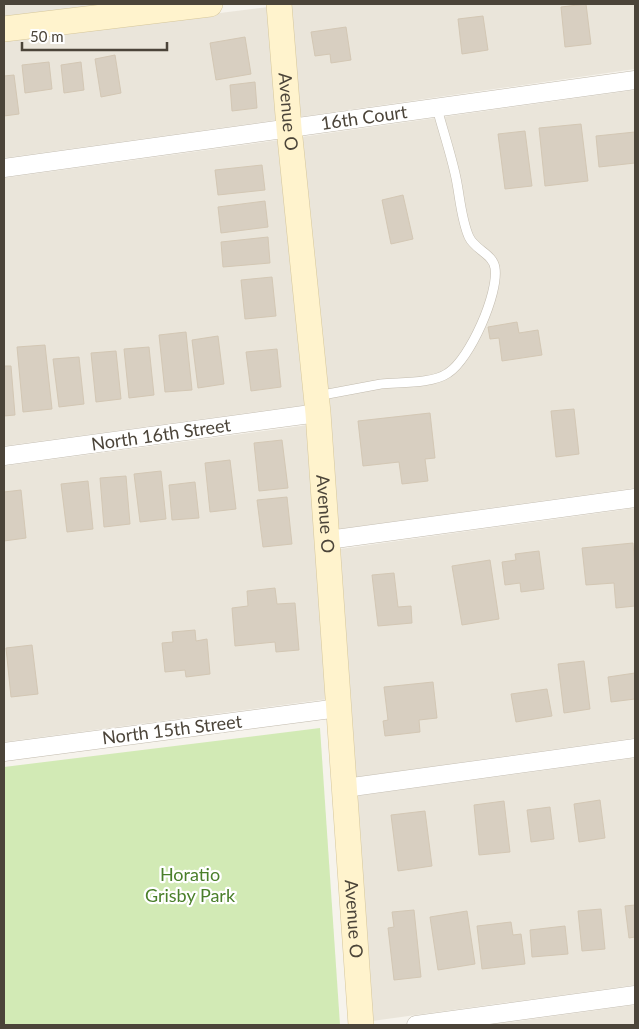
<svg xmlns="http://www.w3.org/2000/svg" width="639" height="1029" font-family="Lato,sans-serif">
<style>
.residential{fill:#eae5da}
.green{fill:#d2eab5}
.building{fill:#d8cfc1;stroke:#d3c7b4}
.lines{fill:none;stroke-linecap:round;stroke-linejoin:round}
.lane-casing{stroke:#c2bbae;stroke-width:10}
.street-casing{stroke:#c2bbae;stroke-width:19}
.secondary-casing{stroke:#d6c79b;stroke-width:26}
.lane{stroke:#fff;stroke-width:9}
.street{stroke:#fff;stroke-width:18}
.secondary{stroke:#fff3cd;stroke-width:25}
.labels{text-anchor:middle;stroke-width:4.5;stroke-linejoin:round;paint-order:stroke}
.street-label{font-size:18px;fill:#4b4439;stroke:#fff}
.park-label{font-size:18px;fill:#4a7f2a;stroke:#fff}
</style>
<rect width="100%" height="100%" fill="#f6f3ec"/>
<path class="residential" d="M 4,4 L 129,4 L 4,19 Z
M 298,4 L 635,4 L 635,69 L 299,117 L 290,5 Z
M 268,7 L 277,120 L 4,158 L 4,40 Z
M 635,90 L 635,488 L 338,529 L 301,137 Z
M 279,140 L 306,405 L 4,446 L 4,178 Z
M 308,425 L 328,699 L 4,742 L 4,466 Z
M 635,508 L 635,738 L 356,777 L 340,549 Z
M 635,758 L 635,985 L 372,1021 L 357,796 Z
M 635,1005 L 635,1025 L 489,1025 Z"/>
<path class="green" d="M 320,728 L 340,1025 L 4,1025 L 4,767 Z"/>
<path class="building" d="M 586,4 L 591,44 L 565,47 L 561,7 Z
M 483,16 L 488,50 L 462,54 L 458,19 Z
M 346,27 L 351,60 L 331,63 L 330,54 L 315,56 L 311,32 Z
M 245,37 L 251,74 L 216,80 L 210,43 Z
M 115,55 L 121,93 L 101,97 L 95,59 Z
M 49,62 L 52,89 L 25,93 L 22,65 Z
M 81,62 L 84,90 L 64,93 L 61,65 Z
M 14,75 L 19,114 L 4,116 L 4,76 Z
M 255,82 L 257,108 L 232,111 L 230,85 Z
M 581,124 L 588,181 L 545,186 L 539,128 Z
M 525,131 L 532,186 L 505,189 L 498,134 Z
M 635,132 L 635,163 L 599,167 L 596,136 Z
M 262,165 L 265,190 L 218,195 L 215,170 Z
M 403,195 L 413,239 L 391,244 L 382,200 Z
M 265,201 L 268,227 L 221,233 L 218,207 Z
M 268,237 L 270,263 L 223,267 L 221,242 Z
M 272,277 L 276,316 L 245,319 L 241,280 Z
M 517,322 L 519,333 L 538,330 L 542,355 L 502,361 L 499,338 L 490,339 L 488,327 Z
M 186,332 L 192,390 L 165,392 L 159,335 Z
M 218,336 L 224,384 L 198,388 L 192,340 Z
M 45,345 L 52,409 L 23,412 L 17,347 Z
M 149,347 L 154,395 L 129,398 L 124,349 Z
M 277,349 L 281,387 L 251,391 L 246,352 Z
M 116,351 L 121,399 L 96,402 L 91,353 Z
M 79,357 L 84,404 L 59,407 L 53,359 Z
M 4,366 L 11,366 L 15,415 L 4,416 Z
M 574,409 L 579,454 L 556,457 L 551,411 Z
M 430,413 L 435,458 L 425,459 L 428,481 L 402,484 L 399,462 L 363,466 L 358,421 Z
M 282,440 L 288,488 L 259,491 L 254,443 Z
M 230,460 L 236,509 L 210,512 L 205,463 Z
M 161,471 L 166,519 L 140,522 L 134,474 Z
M 126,476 L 130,524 L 104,527 L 100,478 Z
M 88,481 L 93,529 L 67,532 L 61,484 Z
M 195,482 L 199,518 L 172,520 L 169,485 Z
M 21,490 L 26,538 L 4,541 L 4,492 Z
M 287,497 L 292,544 L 263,547 L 257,500 Z
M 633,543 L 635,567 L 635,606 L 616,608 L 614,583 L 586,585 L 582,548 Z
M 539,551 L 544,589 L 521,592 L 520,583 L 505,585 L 502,562 L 516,560 L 515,554 Z
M 490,560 L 499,619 L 462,625 L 452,566 Z
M 394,573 L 398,607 L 411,606 L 412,623 L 378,626 L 372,575 Z
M 275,588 L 277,604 L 295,603 L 299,650 L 276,652 L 275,642 L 235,646 L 232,608 L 248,606 L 247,591 Z
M 195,630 L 196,641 L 207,639 L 210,674 L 186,677 L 185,670 L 165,672 L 162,643 L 173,642 L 172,632 Z
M 32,645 L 38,694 L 11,697 L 6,648 Z
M 584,661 L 590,709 L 564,713 L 558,664 Z
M 635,673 L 635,699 L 611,702 L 608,677 Z
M 433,682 L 437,718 L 419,720 L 420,732 L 385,736 L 383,721 L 388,720 L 384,687 Z
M 547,689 L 552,716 L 516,722 L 511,694 Z
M 600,800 L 605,838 L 579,842 L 574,804 Z
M 504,801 L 510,852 L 479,855 L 474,805 Z
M 550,807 L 554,839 L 531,842 L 527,810 Z
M 425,811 L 432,866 L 398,871 L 391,815 Z
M 635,905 L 635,937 L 629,938 L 625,906 Z
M 601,909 L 605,949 L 582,951 L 578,911 Z
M 414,910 L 421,977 L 394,980 L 388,928 L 394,927 L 392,912 Z
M 467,911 L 475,964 L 438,970 L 430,917 Z
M 511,922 L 513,935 L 521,934 L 525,964 L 482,969 L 477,926 Z
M 565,926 L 568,954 L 532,957 L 530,930 Z"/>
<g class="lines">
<g class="lane-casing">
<path id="lane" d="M 317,396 C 338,392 360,388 381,384 C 400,382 432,384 448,373 C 470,359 499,293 495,268 C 493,254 475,250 469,237 C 461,219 460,197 456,178 C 451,154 443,131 437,108"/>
</g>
<g class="street-casing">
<path id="street" d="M 4,168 L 635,80
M 4,456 L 318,413
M 328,540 L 635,498
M 4,752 L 339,708
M 345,788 L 635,748
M 416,1025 L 635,995"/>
</g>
<g class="secondary-casing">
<g id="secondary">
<path id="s1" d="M 279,4 L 289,128 L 318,413 L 361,1025"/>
<path d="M 4,29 L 210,4"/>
</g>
</g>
<use href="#lane" class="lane"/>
<use href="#street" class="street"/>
<use href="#secondary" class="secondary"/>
</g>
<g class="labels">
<g class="street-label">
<text dy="6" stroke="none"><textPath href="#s1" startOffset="108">Avenue O</textPath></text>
<text transform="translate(364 118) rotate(-8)" y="6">16th Court</text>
<text transform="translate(161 435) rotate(-8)" y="6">North 16th Street</text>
<text dy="6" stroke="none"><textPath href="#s1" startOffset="512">Avenue O</textPath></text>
<text transform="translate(172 730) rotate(-7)" y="6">North 15th Street</text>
<text dy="6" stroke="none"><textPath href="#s1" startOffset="918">Avenue O</textPath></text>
</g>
<g class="park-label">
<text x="190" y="881">Horatio<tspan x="190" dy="21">Grisby Park</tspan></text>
</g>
</g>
<rect width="639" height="1029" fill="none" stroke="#4b4439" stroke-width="10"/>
<path d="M22 42v8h145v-8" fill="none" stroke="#4b4439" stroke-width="2.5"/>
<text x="30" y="42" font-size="15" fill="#4b4439" stroke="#ffffff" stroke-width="4" paint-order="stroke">50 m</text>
</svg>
